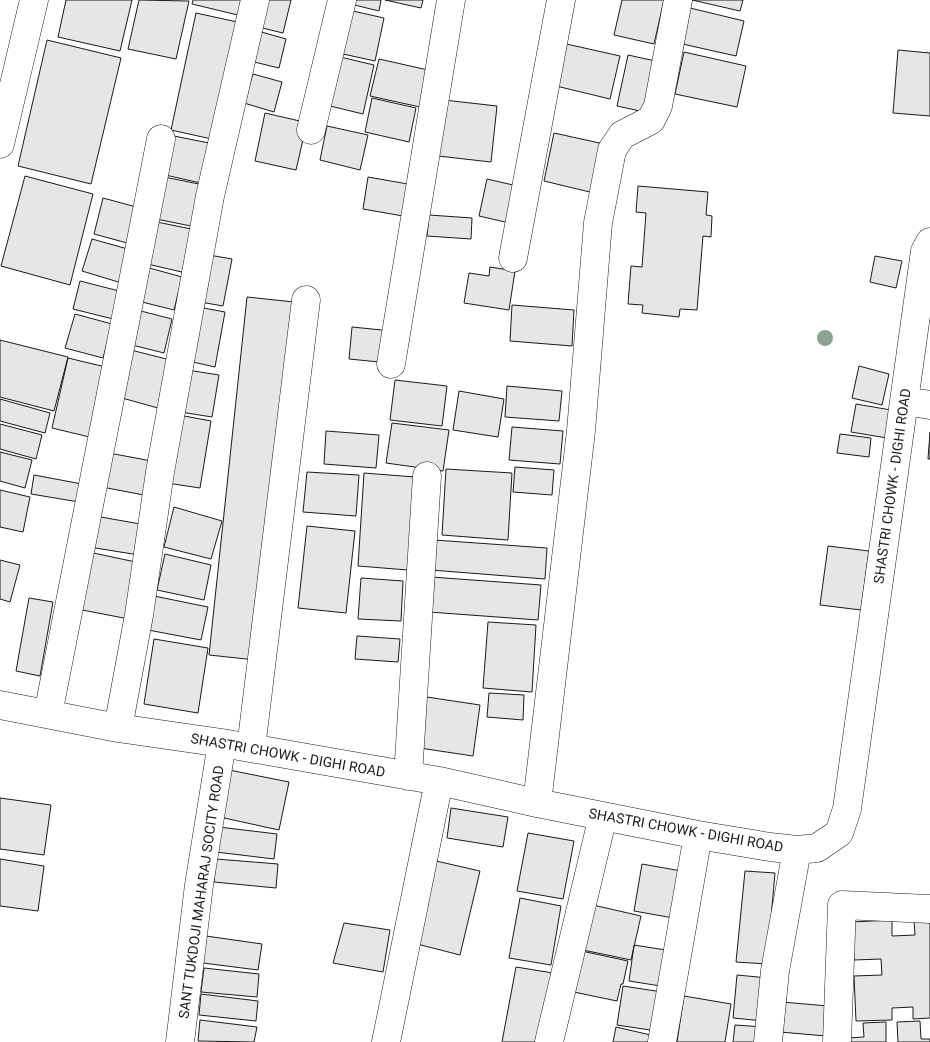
<svg xmlns="http://www.w3.org/2000/svg" width="930" height="1042" font-family="Roboto,sans-serif">
<style>
.building{fill:#e6e6e6;stroke:#1a1a1a}
.lines{fill:none;stroke-linecap:round;stroke-linejoin:round}
.minor-casing{stroke:#1a1a1a;stroke-width:29}
.minor{stroke:#fff;stroke-width:28}
.tree{fill:#8aa48f}
.labels{text-anchor:middle;stroke-width:4;stroke-linejoin:round;paint-order:stroke}
.street-label{font-size:14px;fill:#1a1a1a;stroke:#fff}
</style>
<rect width="100%" height="100%" fill="#fff"/>
<path class="building" d="M 66,0 L 132,0 L 120,51 L 58,37 Z
M 139,0 L 189,1 L 176,59 L 128,49 Z
M 193,0 L 247,0 L 242,16 L 192,4 Z
M 260,0 L 291,0 L 283,33 L 254,26 Z
M 342,0 L 381,0 L 379,11 L 342,2 Z
M 385,0 L 423,0 L 421,8 Z
M 622,0 L 664,0 L 654,44 L 614,35 Z
M 692,0 L 743,0 L 740,11 Z
M 686,7 L 744,21 L 736,56 L 678,43 Z
M 344,9 L 384,18 L 375,61 L 334,52 Z
M 196,13 L 242,23 L 216,140 L 171,130 Z
M 258,31 L 286,39 L 279,68 L 250,61 Z
M 47,40 L 121,58 L 91,184 L 18,166 Z
M 562,43 L 620,56 L 610,99 L 552,85 Z
M 898,50 L 930,53 L 930,116 L 893,113 Z
M 684,52 L 746,66 L 737,107 L 675,94 Z
M 628,55 L 660,62 L 649,113 L 617,106 Z
M 336,56 L 374,65 L 363,114 L 326,105 Z
M 379,59 L 428,70 L 420,107 L 370,96 Z
M 253,74 L 282,82 L 274,112 L 244,103 Z
M 372,98 L 416,108 L 409,142 L 365,132 Z
M 444,100 L 497,106 L 491,162 L 438,156 Z
M 265,113 L 304,122 L 305,131 L 296,170 L 255,161 Z
M 327,126 L 368,135 L 360,170 L 320,160 Z
M 554,133 L 604,144 L 594,193 L 544,181 Z
M 169,135 L 214,144 L 205,184 L 161,174 Z
M 25,176 L 93,194 L 70,285 L 1,266 Z
M 159,176 L 199,184 L 191,226 L 151,218 Z
M 368,177 L 408,184 L 403,216 L 363,209 Z
M 487,179 L 539,191 L 531,228 L 479,216 Z
M 638,186 L 708,192 L 706,215 L 712,216 L 711,237 L 703,236 L 697,310 L 680,309 L 679,317 L 642,313 L 643,305 L 628,304 L 631,266 L 642,267 L 646,213 L 636,212 Z
M 103,198 L 140,208 L 131,244 L 94,234 Z
M 429,215 L 472,218 L 471,239 L 427,236 Z
M 152,221 L 196,230 L 186,273 L 143,263 Z
M 92,239 L 135,251 L 125,284 L 82,271 Z
M 209,255 L 232,259 L 223,306 L 200,302 Z
M 875,256 L 902,261 L 896,288 L 870,282 Z
M 142,266 L 182,277 L 174,310 L 134,300 Z
M 490,267 L 515,271 L 509,310 L 464,303 L 469,273 L 489,276 Z
M 80,281 L 119,291 L 113,319 L 73,309 Z
M 247,297 L 294,302 L 256,660 L 209,655 Z
M 512,305 L 574,310 L 572,346 L 510,341 Z
M 193,306 L 225,312 L 215,367 L 184,360 Z
M 133,309 L 172,319 L 164,353 L 124,343 Z
M 75,314 L 112,324 L 103,358 L 65,348 Z
M 352,327 L 392,331 L 389,363 L 349,359 Z
M 0,340 L 68,357 L 54,411 L 0,397 Z
M 127,349 L 178,362 L 165,410 L 115,396 Z
M 68,358 L 114,369 L 98,439 L 52,428 Z
M 859,366 L 889,374 L 882,405 L 852,398 Z
M 181,369 L 219,375 L 212,417 L 174,411 Z
M 395,380 L 447,386 L 442,426 L 390,420 Z
M 507,386 L 562,391 L 559,421 L 505,417 Z
M 459,391 L 504,399 L 498,437 L 453,430 Z
M 0,399 L 50,413 L 45,433 L 0,421 Z
M 856,404 L 891,410 L 887,438 L 851,432 Z
M 179,415 L 211,421 L 200,488 L 167,483 Z
M 392,423 L 449,430 L 443,471 L 386,463 Z
M 0,424 L 42,435 L 36,459 L 0,449 Z
M 512,427 L 563,431 L 560,464 L 509,460 Z
M 326,431 L 379,435 L 376,468 L 324,464 Z
M 930,432 L 930,459 L 928,459 Z
M 840,434 L 871,438 L 869,457 L 837,453 Z
M 0,452 L 32,460 L 25,488 L 0,481 Z
M 109,453 L 157,462 L 149,496 L 102,487 Z
M 515,467 L 554,470 L 552,495 L 513,492 Z
M 446,469 L 512,473 L 508,540 L 442,535 Z
M 307,472 L 359,475 L 356,516 L 303,512 Z
M 364,473 L 415,477 L 408,570 L 358,566 Z
M 34,475 L 82,484 L 79,502 L 31,494 Z
M 0,490 L 30,497 L 23,532 L 0,527 Z
M 174,507 L 222,521 L 211,559 L 164,547 Z
M 95,516 L 146,525 L 139,555 L 89,547 Z
M 307,526 L 355,531 L 346,613 L 298,608 Z
M 434,540 L 547,548 L 545,579 L 431,570 Z
M 828,546 L 869,551 L 861,610 L 820,605 Z
M 84,551 L 145,564 L 134,620 L 72,608 Z
M 165,554 L 211,565 L 204,600 L 157,590 Z
M 0,560 L 20,565 L 10,602 L 0,599 Z
M 431,577 L 541,585 L 538,620 L 429,612 Z
M 361,578 L 403,581 L 401,621 L 358,619 Z
M 154,596 L 208,607 L 201,640 L 148,630 Z
M 29,598 L 53,602 L 40,676 L 16,671 Z
M 488,622 L 536,625 L 532,692 L 483,688 Z
M 357,636 L 400,639 L 398,662 L 355,659 Z
M 154,639 L 208,648 L 198,713 L 144,704 Z
M 489,693 L 524,695 L 523,720 L 487,717 Z
M 420,696 L 480,705 L 473,756 L 413,747 Z
M 224,769 L 289,782 L 279,830 L 215,816 Z
M 0,798 L 51,805 L 44,855 L 0,849 Z
M 451,808 L 508,817 L 503,847 L 447,838 Z
M 219,827 L 277,834 L 274,859 L 216,852 Z
M 528,833 L 574,841 L 563,899 L 517,891 Z
M 0,859 L 44,866 L 38,911 L 0,906 Z
M 216,859 L 278,864 L 276,888 L 214,882 Z
M 436,861 L 480,871 L 460,955 L 417,944 Z
M 642,864 L 687,872 L 679,919 L 634,911 Z
M 745,871 L 775,873 L 767,964 L 736,962 Z
M 520,898 L 561,906 L 551,965 L 509,958 Z
M 593,905 L 641,916 L 631,960 L 583,950 Z
M 930,919 L 930,1018 L 913,1019 L 913,1007 L 892,1008 L 892,1020 L 856,1021 L 854,976 L 882,975 L 881,959 L 854,960 L 852,922 L 892,920 L 892,936 L 915,935 L 914,920 Z
M 344,923 L 390,930 L 383,972 L 333,963 Z
M 199,935 L 262,944 L 258,970 L 195,962 Z
M 634,945 L 672,951 L 667,987 L 629,981 Z
M 577,950 L 628,961 L 623,984 L 621,984 L 617,1001 L 569,991 Z
M 516,967 L 553,973 L 541,1042 L 502,1042 Z
M 204,968 L 259,974 L 257,997 L 201,992 Z
M 737,975 L 768,978 L 764,1021 L 733,1018 Z
M 623,986 L 669,993 L 663,1032 L 617,1025 Z
M 201,994 L 258,1001 L 256,1021 L 199,1015 Z
M 684,996 L 731,1004 L 725,1042 L 677,1042 Z
M 782,1002 L 828,1006 L 826,1036 L 780,1032 Z
M 200,1020 L 257,1027 L 254,1042 L 198,1041 Z
M 920,1021 L 921,1039 L 930,1039 L 930,1042 L 898,1042 L 897,1022 Z
M 886,1022 L 886,1042 L 847,1042 L 847,1038 L 864,1037 L 863,1023 Z
M 735,1025 L 764,1027 L 763,1042 L 733,1042 Z
M 616,1027 L 655,1036 L 654,1042 L 613,1042 Z"/>
<g class="lines">
<g class="minor-casing">
<path id="minor" d="M 311,130 L 342,0
M 0,144 L 34,0
M 513,258 L 561,0
M 391,364 L 451,0
M 904,401 L 930,405
M 0,705 L 118,728 L 222,743 L 439,781 L 537,803 L 698,835 L 770,847 L 797,850 L 817,848 L 839,833 L 847,809 L 925,251 L 930,242
M 48,714 L 161,139
M 118,728 L 139,615 L 160,472 L 210,196 L 255,0
M 251,748 L 306,300
M 408,776 L 427,476
M 537,803 L 581,431 L 598,223 L 612,150 L 622,135 L 651,120 L 658,106 L 678,0
M 180,1042 L 199,885 L 222,743
M 386,1042 L 439,781
M 549,1042 L 603,816
M 662,1042 L 698,835
M 768,1042 L 775,971 L 797,850
M 837,1042 L 842,905 L 930,909"/>
</g>
<use href="#minor" class="minor"/>
</g>
<circle class="tree" cx="825" cy="338" r="8"/>
<g class="labels">
<g class="street-label">
<text transform="translate(892 486) rotate(-82)" y="5">SHASTRI CHOWK - DIGHI ROAD</text>
<text transform="translate(288 755) rotate(10)" y="5">SHASTRI CHOWK - DIGHI ROAD</text>
<text transform="translate(686 830) rotate(10)" y="5">SHASTRI CHOWK - DIGHI ROAD</text>
<text transform="translate(201 892) rotate(-82)" y="5">SANT TUKDOJI MAHARAJ SOCITY ROAD</text>
</g>
</g>
</svg>
